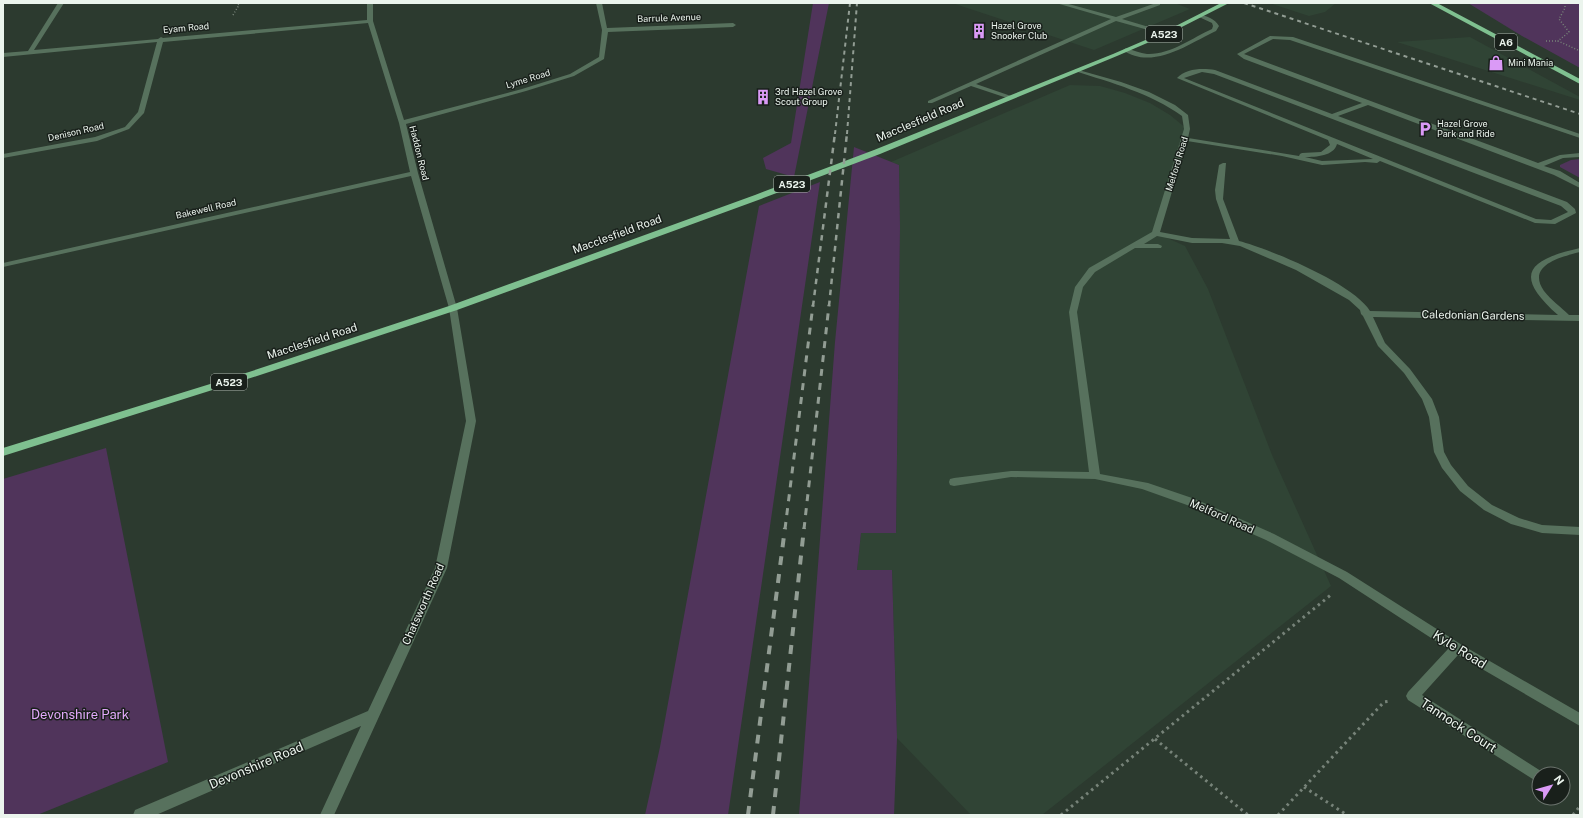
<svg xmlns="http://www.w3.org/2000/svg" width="1583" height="818" font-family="'Public Sans',sans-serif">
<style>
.built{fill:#304435}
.green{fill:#50345b}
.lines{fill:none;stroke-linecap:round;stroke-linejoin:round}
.path-far1{stroke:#778379;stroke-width:1.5;stroke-dasharray:1 2;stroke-linecap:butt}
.path{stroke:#778379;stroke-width:3;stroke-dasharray:2.5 4;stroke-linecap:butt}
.minor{fill:#57715d;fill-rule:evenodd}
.highway{fill:#7fc090;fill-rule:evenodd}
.rail-far3{stroke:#929d94;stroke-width:2;stroke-dasharray:4 4;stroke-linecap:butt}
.rail-far2{stroke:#929d94;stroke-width:2.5;stroke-dasharray:5.5 5.5;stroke-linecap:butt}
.rail-far1{stroke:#929d94;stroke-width:3;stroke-dasharray:7 7;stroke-linecap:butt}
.rail{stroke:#929d94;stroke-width:4;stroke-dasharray:9 9;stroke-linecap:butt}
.labels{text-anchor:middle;stroke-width:3;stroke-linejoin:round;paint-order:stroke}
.far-street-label{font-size:9px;fill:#ebf4ed;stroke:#19201b}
.far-poi-label{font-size:9px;fill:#ebf4ed;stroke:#19201b;text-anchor:start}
.shield{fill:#19201b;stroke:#acb4ae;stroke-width:1}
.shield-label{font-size:10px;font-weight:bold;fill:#ebf4ed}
.street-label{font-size:11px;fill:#ebf4ed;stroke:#19201b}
.near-street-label{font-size:13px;fill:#ebf4ed;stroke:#19201b}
.near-park-label{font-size:13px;fill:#e2a9fb;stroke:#19201b}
</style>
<rect width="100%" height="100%" fill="#2c3a2f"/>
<path class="built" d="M 952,3 L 1175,3 L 1190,9 L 1094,50 Z
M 1269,3 L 1336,3 L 1325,12 L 1309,16 Z
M 1470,37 L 1580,97 L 1580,100 L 1397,42 Z
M 1070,85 L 1100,86 L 1125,93 L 1150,103 L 1170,115 L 1187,129 L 1156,233 L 1185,246 L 1208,289 L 1272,455 L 1331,586 L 1042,815 L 971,815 L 897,738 L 892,570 L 857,570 L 861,533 L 896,533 L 900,227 L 899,165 L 891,162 Z"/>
<path class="green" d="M 813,3 L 829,3 L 794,177 L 766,169 L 763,158 L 791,143 Z
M 1468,3 L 1580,3 L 1580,68 L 1522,36 Z
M 854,147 L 899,165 L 900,227 L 896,533 L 861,533 L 857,570 L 892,570 L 897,738 L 894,815 L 799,815 L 835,342 Z
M 1580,159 L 1580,178 L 1560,167 L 1560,165 L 1571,160 Z
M 820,182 L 728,815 L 645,815 L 660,747 L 759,206 Z
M 106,448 L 168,762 L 37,815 L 3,815 L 3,479 Z"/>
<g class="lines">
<path class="path-far1" d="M 1565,3 L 1565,8 L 1559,19 L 1569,32 L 1558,41 L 1580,51
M 233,15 L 239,5 L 237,3
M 1546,41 L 1558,41"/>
<path class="path" d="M 1155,739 L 1248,815
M 1304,787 L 1347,815
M 1061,815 L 1332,594
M 1278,815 L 1384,702 L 1391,701
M 1573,815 L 1580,806"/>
<path class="minor" d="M 58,3 L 64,3 L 34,50 L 158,39 L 161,37 L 163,38 L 367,20 L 367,3 L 373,3 L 373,21 L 404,120 L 522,89 L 570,74 L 599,57 L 602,30 L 596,3 L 602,3 L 607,28 L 733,23 L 736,25 L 733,27 L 608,32 L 604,59 L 574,76 L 526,91 L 406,124 L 418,173 L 457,308 L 476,421 L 447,568 L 334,815 L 320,815 L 361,726 L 156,815 L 133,815 L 135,810 L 368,711 L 435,568 L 466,421 L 449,308 L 411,176 L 3,267 L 3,263 L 410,172 L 399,123 L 368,23 L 163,42 L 144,113 L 129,129 L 97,141 L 3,158 L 3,154 L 95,137 L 125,127 L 138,112 L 157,42 L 3,57 L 3,53 L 28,51 Z
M 1056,3 L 1065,3 L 1116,17 L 1156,3 L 1160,3 L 1160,5 L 1122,19 L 1169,33 L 1166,35 L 1116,21 L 976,84 L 1011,96 L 1011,98 L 1007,98 L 971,86 L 932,103 L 928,103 L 928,101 L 1111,19 Z
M 1199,15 C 1206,15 1215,19 1219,26 L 1216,31 C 1190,43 1152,71 1123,50 L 1126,48 C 1133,50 1140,53 1147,54 C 1170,55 1192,38 1212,29 L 1213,26 L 1212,23 L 1199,17 Z
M 1270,36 L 1293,37 L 1580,134 L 1580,138 L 1290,40 L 1273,39 L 1244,54 L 1538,163 L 1560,155 L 1580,153 L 1580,157 L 1563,158 L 1544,166 L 1560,171 L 1580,183 L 1580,188 L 1554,175 L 1368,105 L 1338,116 L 1567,202 L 1575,209 L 1576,213 L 1555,224 L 1535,223 L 1380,161 L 1377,163 L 1365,162 L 1322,165 L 1282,156 L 1187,141 L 1160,232 L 1192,238 L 1230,239 L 1216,199 L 1215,190 L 1219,165 L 1223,163 L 1226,163 L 1223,199 L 1239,241 C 1270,249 1354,284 1370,311 L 1558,315 C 1513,275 1527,260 1580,248 L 1580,252 C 1561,257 1526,265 1544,291 C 1551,300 1561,307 1569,315 L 1580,315 L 1580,321 L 1373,317 L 1385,343 L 1410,369 L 1432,399 L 1439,417 L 1444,452 L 1451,465 L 1468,486 L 1492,505 L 1519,518 L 1542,525 L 1580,527 L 1580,535 L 1542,533 L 1511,524 L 1484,510 L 1460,491 L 1442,468 L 1434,452 L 1429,417 L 1422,399 L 1404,373 L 1378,346 L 1363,316 L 1361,314 L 1360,310 L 1349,300 L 1296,270 L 1240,246 L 1222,243 L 1192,243 L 1157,236 L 1144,244 L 1158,244 L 1162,246 L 1161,248 L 1135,248 L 1095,272 L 1083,287 L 1077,312 L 1100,474 L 1148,483 L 1195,499 L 1274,534 L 1347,572 L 1462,645 L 1580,713 L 1580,726 L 1458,655 L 1422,695 L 1544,773 L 1545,774 L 1539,774 L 1539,783 L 1408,700 L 1406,696 L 1408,692 L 1448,649 L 1339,578 L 1266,540 L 1187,505 L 1142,489 L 1095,479 L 1011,477 L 954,486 L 950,485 L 949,482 L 950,479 L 954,478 L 1011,471 L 1089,472 L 1069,312 L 1075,287 L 1089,268 L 1152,232 L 1184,129 L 1182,116 C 1150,93 1112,83 1075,71 L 1075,69 L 1121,82 L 1149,92 L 1175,105 L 1188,115 L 1190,129 L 1188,138 L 1299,156 L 1300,154 L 1302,153 L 1321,152 L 1330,145 L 1328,140 L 1177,78 C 1186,68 1203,68 1215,70 L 1332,114 L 1362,103 L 1244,59 L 1237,54 ZM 1202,72 L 1214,74 L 1561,206 L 1568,212 L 1551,220 L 1536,219 L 1184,78 ZM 1337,144 L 1373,159 L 1322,161 L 1305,157 C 1316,157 1334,156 1337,144 Z"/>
<path class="highway" d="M 1221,3 L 1229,3 L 1168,34 L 1117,56 L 880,154 L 761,199 L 457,310 L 257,376 L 3,456 L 3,448 L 249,372 L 449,306 L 755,195 L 874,150 L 1113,54 L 1164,32 Z
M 1429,3 L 1437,3 L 1580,79 L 1580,84 Z"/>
<path class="rail-far3" d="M 1244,3 L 1580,114
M 835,134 L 850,3
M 847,134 L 857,3"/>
<path class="rail-far2" d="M 813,306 L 835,133
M 829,306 L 847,133"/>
<path class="rail-far1" d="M 785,529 L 813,305
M 804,529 L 829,305"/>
<path class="rail" d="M 748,815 L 785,528
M 773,815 L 804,528"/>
</g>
<defs>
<g id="building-bare" transform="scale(1.2)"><path d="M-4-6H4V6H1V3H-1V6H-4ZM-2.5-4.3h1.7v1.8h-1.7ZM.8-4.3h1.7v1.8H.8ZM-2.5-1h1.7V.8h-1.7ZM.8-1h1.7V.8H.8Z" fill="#da9af6" stroke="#19201b" stroke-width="2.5" paint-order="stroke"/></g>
<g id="shop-bare" transform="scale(1.2)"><path d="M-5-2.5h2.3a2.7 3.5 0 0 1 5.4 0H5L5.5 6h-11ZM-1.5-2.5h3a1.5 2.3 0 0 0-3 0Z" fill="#da9af6" stroke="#19201b" stroke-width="2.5" paint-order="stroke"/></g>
<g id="parking-bare" transform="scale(1.2)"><path d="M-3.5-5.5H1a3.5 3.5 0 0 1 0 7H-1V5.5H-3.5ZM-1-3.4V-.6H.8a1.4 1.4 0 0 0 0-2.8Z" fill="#da9af6" stroke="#19201b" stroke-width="2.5" paint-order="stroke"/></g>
</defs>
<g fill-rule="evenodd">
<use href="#building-bare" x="979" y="31"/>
<use href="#shop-bare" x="1496" y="63"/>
<use href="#building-bare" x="763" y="97"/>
<use href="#parking-bare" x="1425" y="129"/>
</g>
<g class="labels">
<g class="far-street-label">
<text transform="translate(669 18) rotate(-2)" y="3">Barrule Avenue</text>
<text transform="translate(186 28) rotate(-5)" y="3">Eyam Road</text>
<text transform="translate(528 79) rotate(-17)" y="3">Lyme Road</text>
<text transform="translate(76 132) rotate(-13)" y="3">Denison Road</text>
<text transform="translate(419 153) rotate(76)" y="3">Haddon Road</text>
<text transform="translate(1177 164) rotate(-73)" y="3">Melford Road</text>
<text transform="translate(206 209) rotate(-13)" y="3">Bakewell Road</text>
</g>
<g class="far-poi-label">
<text x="991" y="29">Hazel Grove<tspan x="991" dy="10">Snooker Club</tspan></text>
<text x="1508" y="66">Mini Mania</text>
<text x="775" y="95">3rd Hazel Grove<tspan x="775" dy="10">Scout Group</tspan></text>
<text x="1437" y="127">Hazel Grove<tspan x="1437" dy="10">Park and Ride</tspan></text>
</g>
<g class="shield">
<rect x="1146" y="26" width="36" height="16" rx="3"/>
<rect x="1495" y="34" width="22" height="16" rx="3"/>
<rect x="774" y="176" width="36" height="16" rx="3"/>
<rect x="211" y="374" width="36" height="16" rx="3"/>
</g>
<g class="shield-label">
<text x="1164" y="38">A523</text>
<text x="1506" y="46">A6</text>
<text x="792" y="188">A523</text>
<text x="229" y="386">A523</text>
</g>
<g class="street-label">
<text transform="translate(920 120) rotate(-23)" y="4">Macclesfield Road</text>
<text transform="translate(617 234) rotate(-20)" y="4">Macclesfield Road</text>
<text transform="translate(1473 315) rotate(1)" y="4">Caledonian Gardens</text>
<text transform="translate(312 341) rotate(-18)" y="4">Macclesfield Road</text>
<text transform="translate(1222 516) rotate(24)" y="4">Melford Road</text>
<text transform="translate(423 604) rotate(-66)" y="4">Chatsworth Road</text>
</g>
<g class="near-street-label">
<text transform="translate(1460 649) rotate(32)" y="5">Kyle Road</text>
<text transform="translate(1459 725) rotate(33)" y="5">Tannock Court</text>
<text transform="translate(256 765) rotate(-23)" y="5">Devonshire Road</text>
</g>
<g class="near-park-label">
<text x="80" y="719">Devonshire Park</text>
</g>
</g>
<rect width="1583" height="818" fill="none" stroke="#ebf4ed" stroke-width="8"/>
<g transform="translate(1551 786) rotate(53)"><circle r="19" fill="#19201b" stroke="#6d756f"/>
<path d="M0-3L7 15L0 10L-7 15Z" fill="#da9af6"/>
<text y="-6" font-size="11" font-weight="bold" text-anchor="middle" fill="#ebf4ed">N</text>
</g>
</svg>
